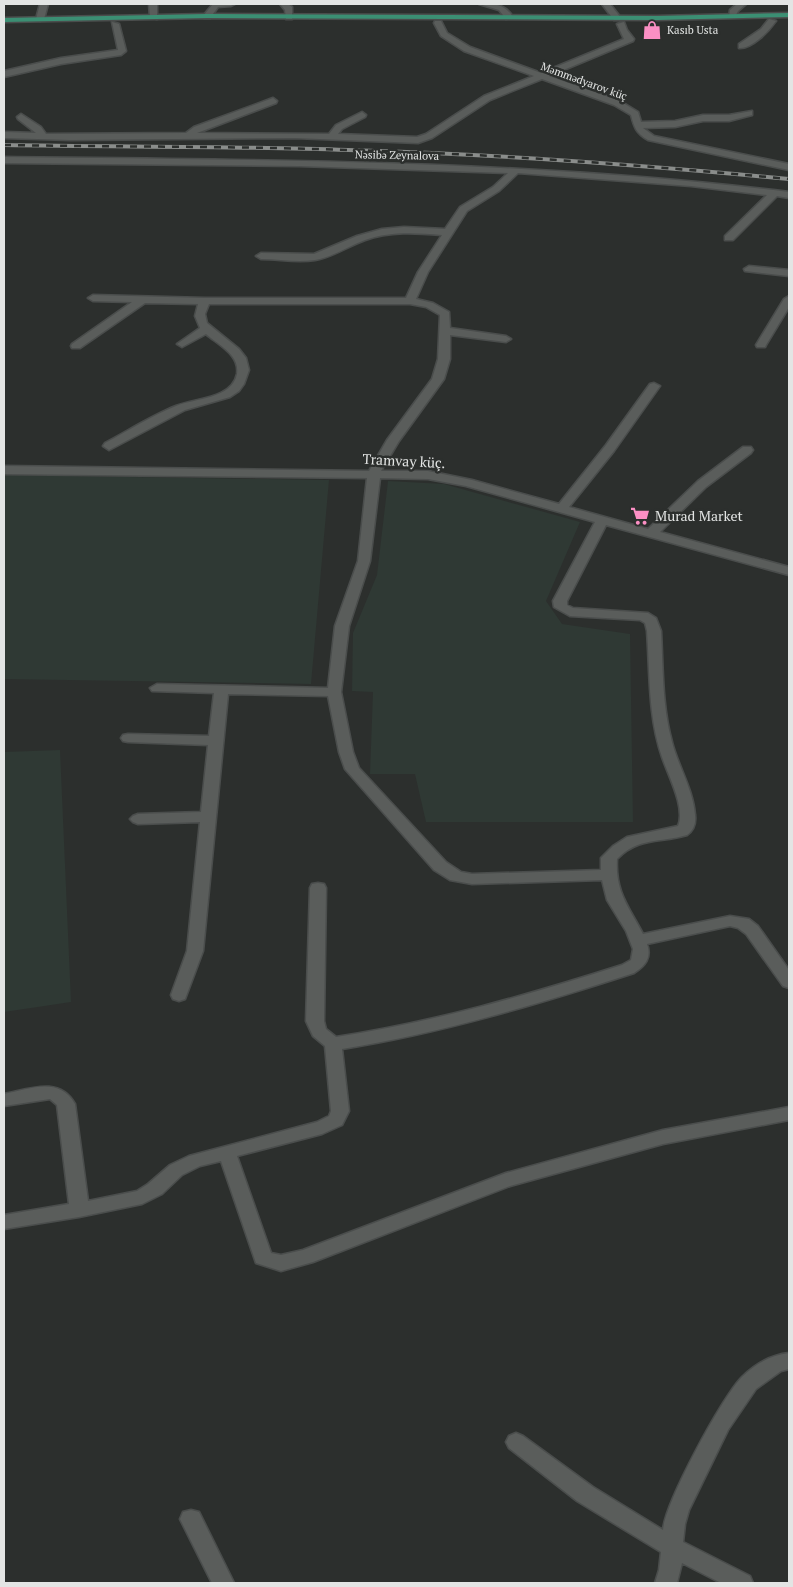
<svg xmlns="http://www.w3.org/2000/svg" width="793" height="1587" font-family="'PT Serif',serif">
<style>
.built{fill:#2f3934}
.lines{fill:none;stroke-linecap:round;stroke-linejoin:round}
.street-casing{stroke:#4a4d4c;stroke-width:3}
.primary-casing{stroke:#4a4d4c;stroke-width:3}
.street{fill:#5a5d5b;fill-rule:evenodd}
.primary{fill:#3b8f73;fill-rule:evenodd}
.rail-casing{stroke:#8a8d8b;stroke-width:4}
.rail{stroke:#2c2f2d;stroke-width:2.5;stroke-dasharray:7;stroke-linecap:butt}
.labels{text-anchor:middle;stroke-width:5;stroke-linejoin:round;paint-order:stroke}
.far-poi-label{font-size:11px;fill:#e3e5e4;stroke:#2c2f2d;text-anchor:start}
.far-street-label{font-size:11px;fill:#e3e5e4;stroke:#2c2f2d}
.street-label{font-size:14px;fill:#e3e5e4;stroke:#2c2f2d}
.poi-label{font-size:14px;fill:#e3e5e4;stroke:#2c2f2d;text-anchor:start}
</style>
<rect width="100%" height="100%" fill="#2c2f2d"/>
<path class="built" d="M 4,475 L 329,480 L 311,684 L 4,679 Z
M 388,481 L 444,484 L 580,522 L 546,601 L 562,624 L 630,634 L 633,822 L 426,822 L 415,774 L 370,774 L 373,692 L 352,691 L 353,633 L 377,575 Z
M 60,750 L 71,1002 L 4,1012 L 4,752 Z"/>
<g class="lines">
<g class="street-casing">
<path id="street" d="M 40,4 L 48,4 L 44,19 L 40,21 L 36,19 Z
M 149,4 L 157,4 L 157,19 L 150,17 Z
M 213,4 L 235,4 L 231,6 L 218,7 L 210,18 L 204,18 L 203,16 Z
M 280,4 L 288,4 L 292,7 L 292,19 L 286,19 L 285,10 Z
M 479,4 C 493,3 505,4 513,17 L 506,19 L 499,10 Z
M 602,4 L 610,4 L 621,18 L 620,20 L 614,20 Z
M 737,4 L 746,4 L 738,11 L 735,17 L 729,17 L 730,10 Z
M 769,19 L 776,21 C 769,31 752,49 739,48 L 739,44 L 761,29 Z
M 435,21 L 441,21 L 447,33 L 470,47 L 541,73 L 624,39 L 617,24 L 624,22 L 627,30 L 634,39 L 633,41 L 549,76 L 620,101 L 638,112 L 641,122 L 675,121 L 703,115 L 729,115 L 752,111 L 752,115 L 729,121 L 703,121 L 675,127 L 643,128 L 654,136 L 789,164 L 789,170 L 648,140 C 636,133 634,127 631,115 L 614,105 L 542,79 L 490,100 L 432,138 L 418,143 L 295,138 L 71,140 L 4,138 L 4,132 L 36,133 L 18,119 L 17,117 L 21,114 L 41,127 L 46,134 L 186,133 L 194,127 L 273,98 L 277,101 L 276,103 L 197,133 L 329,134 L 336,125 L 362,112 L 366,115 L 365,117 L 342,129 L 338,134 L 417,137 L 426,134 L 484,96 L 534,76 L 464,51 L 441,36 L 434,23 Z
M 112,22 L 119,24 L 126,51 L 121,55 L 61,64 L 4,77 L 4,71 L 61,58 L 118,50 Z
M 4,157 C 266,160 529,160 789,192 L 789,198 L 777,196 L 733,240 L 725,240 L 725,236 L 767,195 L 691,186 L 518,173 L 499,191 L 467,211 L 428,272 L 416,299 L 433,303 L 449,312 L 450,328 L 506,336 L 511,339 L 506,342 L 450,335 L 450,359 L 444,379 L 399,441 L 381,471 L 428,471 L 472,480 L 559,504 L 606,445 L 650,384 L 654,383 L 660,386 L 614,451 L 569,507 L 648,529 L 698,481 L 743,447 L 751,447 L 753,450 L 751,453 L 706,487 L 660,532 L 789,567 L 789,575 L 606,525 L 567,601 L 567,605 L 573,608 L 648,613 L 656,618 L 661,631 C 663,668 662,706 672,742 C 678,766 693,789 695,815 C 696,823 694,830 687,835 C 660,843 638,837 617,859 C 615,892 629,907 643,934 L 730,916 L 749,919 L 758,926 L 789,970 L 789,988 L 783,986 L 746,934 L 738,928 L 730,926 L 647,944 C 652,958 645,966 634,973 C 538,1004 442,1033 342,1049 L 349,1111 L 342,1125 L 322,1134 L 237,1156 L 271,1253 L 281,1255 L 303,1250 L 506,1173 L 663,1130 L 789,1107 L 789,1120 L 663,1144 L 510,1186 L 313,1262 L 281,1271 L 256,1263 L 221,1161 L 200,1166 L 182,1175 L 162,1194 L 142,1204 L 79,1217 L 4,1229 L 4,1215 L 69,1204 L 57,1105 L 50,1099 L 4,1106 L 4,1094 C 30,1089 59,1076 75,1104 L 88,1201 L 137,1191 L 148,1184 L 170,1165 L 189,1156 L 317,1122 L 329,1116 L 331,1111 L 325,1046 L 313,1036 L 306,1021 L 310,888 L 312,884 L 318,883 L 324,884 L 326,888 L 324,1021 L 326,1029 L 336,1037 C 434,1022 528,995 622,965 L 631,960 L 633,949 L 626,931 L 607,900 L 602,880 L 472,884 L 450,880 L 434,870 L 345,769 L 339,752 L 328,696 L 228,694 L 203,951 L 185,999 L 179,1001 L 173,999 L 171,995 L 187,951 L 200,822 L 138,824 L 133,822 L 130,819 L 133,816 L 138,814 L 201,812 L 208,745 L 128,742 L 123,741 L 121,738 L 123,735 L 128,734 L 209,736 L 214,693 L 152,691 L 150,688 L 157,684 L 328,688 L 335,626 L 358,561 L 367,478 L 4,474 L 4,466 L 369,471 L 387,440 L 432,379 L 438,359 L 440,315 L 426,307 L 410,304 L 209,304 L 205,314 L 207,323 L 239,349 L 246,358 L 249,370 L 244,384 L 239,391 L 230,397 L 185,410 L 109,450 L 103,446 L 105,443 C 128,431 151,416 176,406 C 195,398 232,399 237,374 C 238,367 236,361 232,356 C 225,347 214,341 206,334 L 182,347 L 177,344 L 200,328 L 195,316 L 198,304 L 145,303 L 80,348 L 72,348 L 71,346 L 72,344 L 132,302 L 93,301 L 88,298 L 93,295 L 205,298 L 406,298 L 418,272 L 442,235 C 416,233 390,231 365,240 C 348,246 333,257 315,260 C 297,263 279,259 261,259 L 256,256 L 261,253 L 314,254 L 357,236 L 382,229 L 404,227 L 445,229 L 460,207 L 493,187 L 508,173 L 299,166 L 4,163 ZM 380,478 L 428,479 L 466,486 L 595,522 L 553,601 L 554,607 L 570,616 L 640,620 L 645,623 L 647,631 C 650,673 648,716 662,757 C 668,775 686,808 678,826 L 627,837 L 613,846 L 601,858 L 601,870 L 472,874 L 461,872 L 446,862 L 359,768 L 353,752 L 341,692 L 349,626 L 370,561 Z
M 749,266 L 789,270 L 789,276 L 745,271 L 744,269 Z
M 789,296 L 789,307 L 766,345 L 765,347 L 757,347 L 756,345 L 784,299 Z
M 789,1353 L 789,1369 L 781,1371 L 756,1389 L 728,1430 L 689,1510 L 685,1524 L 683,1542 L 750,1576 L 753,1583 L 721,1583 L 682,1563 L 677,1583 L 655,1583 L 659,1570 L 661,1552 L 577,1501 L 509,1448 L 506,1442 L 509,1436 L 516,1433 L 523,1436 L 593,1487 L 663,1530 C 665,1503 722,1397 742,1377 C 755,1364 771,1355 789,1353 Z
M 191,1510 L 199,1512 L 234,1583 L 212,1583 L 180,1519 L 183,1512 Z"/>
</g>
<g class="primary-casing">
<path id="primary" d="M 789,13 L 789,17 L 657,20 L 207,18 L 4,22 L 4,18 L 207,14 L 657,16 Z"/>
</g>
<use href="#street" class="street"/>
<use href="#primary" class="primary"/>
<g class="rail-casing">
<path id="rail" d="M 4,145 C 119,147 233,146 348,150 C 495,154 642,165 789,179"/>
</g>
<use href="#rail" class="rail"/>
</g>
<defs>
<g id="shop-bare" transform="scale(1.5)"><path d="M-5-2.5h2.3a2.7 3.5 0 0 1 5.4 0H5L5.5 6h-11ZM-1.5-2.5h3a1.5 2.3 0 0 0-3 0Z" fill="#fb8fc4" stroke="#2c2f2d" stroke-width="2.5" paint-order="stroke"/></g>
<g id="supermarket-bare" transform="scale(1.5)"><path d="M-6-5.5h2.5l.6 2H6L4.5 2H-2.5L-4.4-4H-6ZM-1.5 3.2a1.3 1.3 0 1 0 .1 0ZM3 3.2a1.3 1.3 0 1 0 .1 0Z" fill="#fb8fc4" stroke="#2c2f2d" stroke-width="2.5" paint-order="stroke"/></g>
</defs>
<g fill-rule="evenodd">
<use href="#shop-bare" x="652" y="30"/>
<use href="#supermarket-bare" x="640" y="516"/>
</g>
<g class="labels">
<g class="far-poi-label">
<text x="667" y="34">Kasıb Usta</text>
</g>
<g class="far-street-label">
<text transform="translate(584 81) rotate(20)" y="4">Məmmədyarov küç</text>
<text transform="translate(397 155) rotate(1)" y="4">Nəsibə Zeynalova</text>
</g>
<g class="street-label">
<text transform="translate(404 461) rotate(3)" y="5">Tramvay küç.</text>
</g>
<g class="poi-label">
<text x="655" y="521">Murad Market</text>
</g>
</g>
<rect width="793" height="1587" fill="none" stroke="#e3e5e4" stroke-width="10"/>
</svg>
